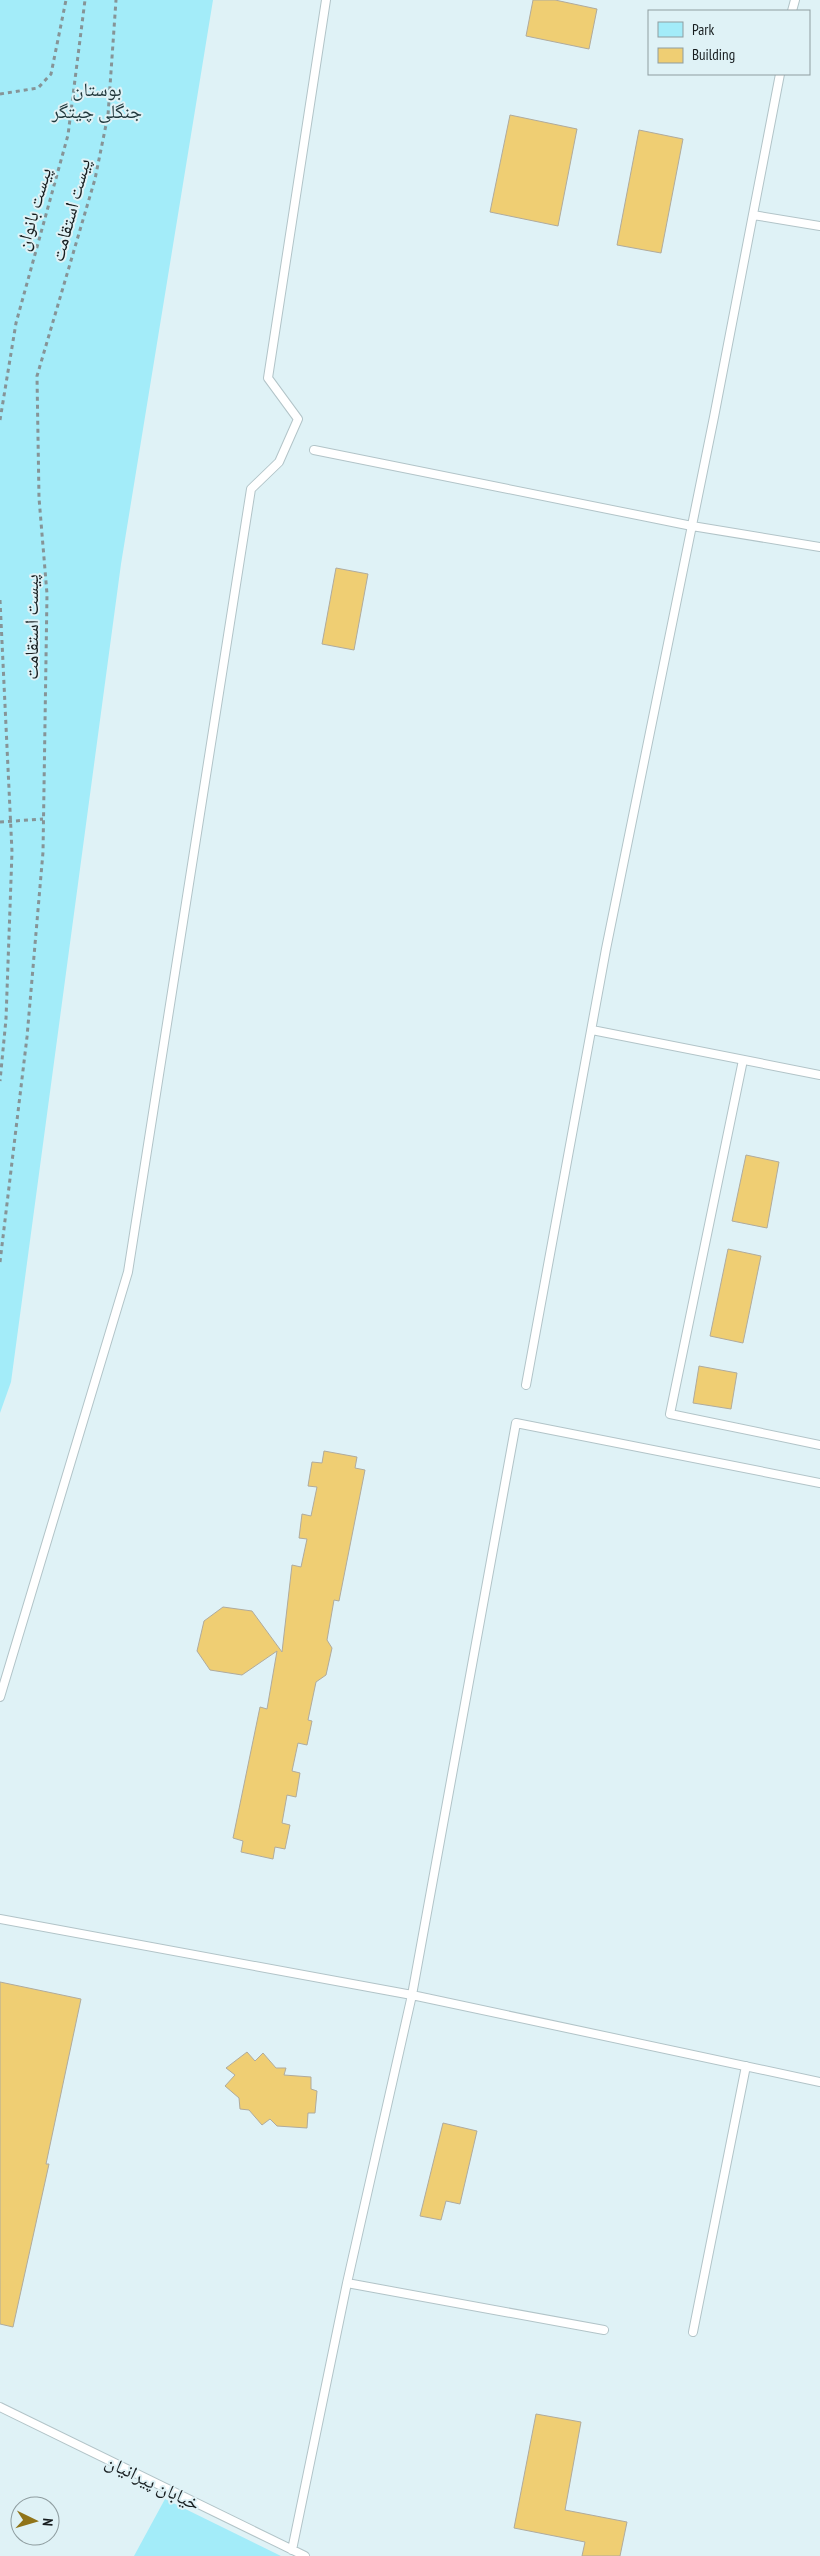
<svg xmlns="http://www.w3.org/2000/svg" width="820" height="2556" font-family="'PT Sans Narrow','Noto Naskh Arabic',sans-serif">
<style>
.green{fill:#a3ecf9}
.building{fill:#efce73;stroke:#b0ab9d}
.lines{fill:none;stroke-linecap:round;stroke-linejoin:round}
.service-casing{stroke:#b2c4c8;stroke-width:10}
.path{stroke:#869497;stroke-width:3;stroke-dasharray:4 4;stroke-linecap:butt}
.service{stroke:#fff;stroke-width:8}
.labels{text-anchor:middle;stroke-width:4;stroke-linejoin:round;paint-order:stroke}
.park-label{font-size:19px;fill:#21383c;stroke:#dff2f6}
.street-label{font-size:19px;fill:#171d1f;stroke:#dff2f6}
</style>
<rect width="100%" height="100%" fill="#dff2f6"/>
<path class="green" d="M 0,0 L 213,0 L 121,564 L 11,1382 L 0,1413 Z
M 165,2499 L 281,2556 L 134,2556 Z"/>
<path class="building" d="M 533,0 L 555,0 L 597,9 L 589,49 L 526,36 Z
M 510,115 L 577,129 L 558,226 L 490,212 Z
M 639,130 L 683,139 L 661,253 L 617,245 Z
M 336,568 L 368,574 L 354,650 L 322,644 Z
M 746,1155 L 779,1162 L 767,1228 L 732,1221 Z
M 728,1249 L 761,1256 L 743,1343 L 710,1336 Z
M 699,1366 L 737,1373 L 731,1409 L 693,1403 Z
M 324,1451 L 357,1457 L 355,1468 L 365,1470 L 339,1601 L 334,1600 L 327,1640 L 332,1648 L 326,1675 L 316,1682 L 308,1720 L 312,1721 L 307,1745 L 298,1743 L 292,1771 L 300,1773 L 296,1797 L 287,1795 L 282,1823 L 290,1825 L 285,1849 L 275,1847 L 273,1859 L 241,1852 L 243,1841 L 233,1838 L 260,1707 L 267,1709 L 277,1651 L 242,1675 L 210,1670 L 197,1651 L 204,1621 L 223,1607 L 252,1611 L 282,1652 L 292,1565 L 301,1567 L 307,1539 L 299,1538 L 302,1514 L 311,1516 L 317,1487 L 308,1486 L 312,1462 L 322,1463 Z
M 0,1982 L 81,1999 L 46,2164 L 49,2164 L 13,2327 L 0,2324 Z
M 247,2052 L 255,2061 L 263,2053 L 276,2068 L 286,2068 L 284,2075 L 311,2077 L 311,2089 L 317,2091 L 315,2113 L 308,2113 L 307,2128 L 277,2126 L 270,2119 L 262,2125 L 249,2110 L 240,2109 L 239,2098 L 225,2086 L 235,2075 L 226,2068 Z
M 443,2123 L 477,2131 L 460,2204 L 446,2201 L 441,2220 L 420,2216 Z
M 536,2414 L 581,2422 L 565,2510 L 627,2522 L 620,2556 L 582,2556 L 585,2542 L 514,2528 Z"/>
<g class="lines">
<g class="service-casing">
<path id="service" d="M 792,11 L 795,0
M 753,215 L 820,226
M 314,450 L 692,526 L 820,547
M 592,1030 L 820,1075
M 743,1060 L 670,1414 L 820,1445
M 526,1385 L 606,949 L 714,417 L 780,74
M 0,1697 L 128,1272 L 251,489 L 279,462 L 298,419 L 268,378 L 326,0
M 0,1919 L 412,1995 L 820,2082
M 604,2330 L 347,2283 L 412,1995 L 516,1423 L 820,1483
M 693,2332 L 746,2066
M 0,2407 L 305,2556
M 292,2550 L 347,2283"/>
</g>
<path class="path" d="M 0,94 L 38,88 L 51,74 L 66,0
M 0,420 L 16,323 L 68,135 L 85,0
M 0,600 L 12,852 L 6,1019 L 0,1081
M 0,822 L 43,819
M 0,1262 L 27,1037 L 43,852 L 47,594 L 39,498 L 37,376 L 95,179 L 108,115 L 116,0"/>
<use href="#service" class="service"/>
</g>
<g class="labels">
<g class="park-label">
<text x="97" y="96">بوستان<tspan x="97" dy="22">جنگلی چیتگر</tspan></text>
</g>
<g class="street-label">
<text transform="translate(33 209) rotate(-74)" y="7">پیست بانوان</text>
<text transform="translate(70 210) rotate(-75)" y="7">پیست استقامت</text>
<text transform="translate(31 627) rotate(-90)" y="7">پیست استقامت</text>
<text transform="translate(153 2482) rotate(26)" y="7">خیابان پیرانیان</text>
</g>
</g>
<rect x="648" y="10" width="162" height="65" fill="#dff2f6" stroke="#8f9da0"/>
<rect x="658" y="22" width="25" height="15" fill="#a3ecf9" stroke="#8f9da0"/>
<text x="692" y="35" font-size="15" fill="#171d1f">Park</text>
<rect x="658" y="48" width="25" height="15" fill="#efce73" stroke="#8f9da0"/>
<text x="692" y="60" font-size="15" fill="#171d1f">Building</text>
<g transform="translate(35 2521) rotate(95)"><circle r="24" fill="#dff2f6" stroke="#8f9da0"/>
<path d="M0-4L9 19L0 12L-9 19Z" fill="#907419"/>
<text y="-8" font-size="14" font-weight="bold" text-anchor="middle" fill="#171d1f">N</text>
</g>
</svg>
